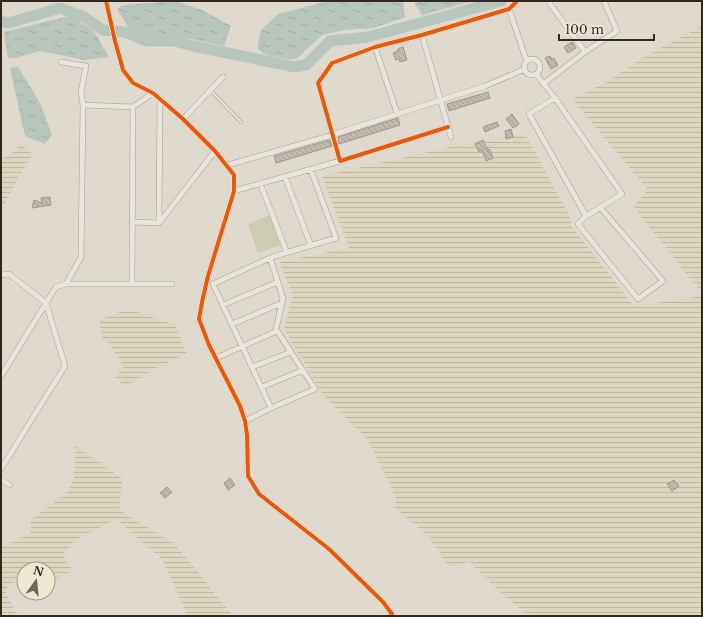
<svg xmlns="http://www.w3.org/2000/svg" width="703" height="617" font-family="'Libre Baskerville',serif">
<style>
.farmland{fill:url(#farmland-rules)}
.park{fill:#cfcdb1}
.water{fill:url(#water-ripples)}
.lines{fill:none;stroke-linecap:round;stroke-linejoin:round}
.river{stroke:#b7c5bc;stroke-width:11}
.building{fill:url(#building-back-hatch);stroke:#9f958d}
.lane-casing{stroke:#a59e95;stroke-width:3.5}
.street-casing{stroke:#a59e95;stroke-width:6}
.lane{stroke:#e9e5dd;stroke-width:2.5}
.street{stroke:#e9e5dd;stroke-width:5}
.cycleway-casing{stroke:#f0e7d3;stroke-width:6}
.cycleway{stroke:#e8590c;stroke-width:4}
</style>
<defs>
<pattern id="farmland-rules" width="6" height="5" patternUnits="userSpaceOnUse"><rect width="6" height="5" fill="#ded6bf"/><path d="M0 2.5h6" fill="none" stroke="#bfb8a4"/></pattern>
<pattern id="water-ripples" width="26" height="14" patternUnits="userSpaceOnUse"><rect width="26" height="14" fill="#b7c5bc"/><path d="M2 4q2-2 4 0t4 0M15 11q2-2 4 0t4 0" fill="none" stroke="#9ea9a1"/></pattern>
<pattern id="building-back-hatch" width="6" height="6" patternUnits="userSpaceOnUse"><rect width="6" height="6" fill="#c3b8ae"/><path d="M-1 5l2 2M0 0l6 6M5-1l2 2" fill="none" stroke="#a89e95"/></pattern>
</defs>
<rect width="100%" height="100%" fill="#e0d9cd"/>
<path class="farmland" d="M 702,26 L 702,294 L 633,206 L 648,190 L 572,99 L 607,82 L 644,57 Z
M 525,134 L 571,219 L 571,226 L 634,306 L 702,296 L 702,616 L 532,616 L 525,613 L 497,589 L 469,562 L 447,566 L 431,539 L 395,508 L 396,498 L 368,440 L 323,395 L 284,329 L 293,296 L 280,262 L 349,248 L 322,176 L 455,146 Z
M 21,144 L 33,155 L 19,176 L 1,211 L 1,159 L 11,154 Z
M 128,309 L 175,325 L 187,354 L 156,368 L 125,387 L 115,376 L 124,367 L 110,344 L 102,338 L 99,320 Z
M 76,446 L 123,479 L 119,510 L 175,544 L 233,616 L 183,616 L 186,612 L 162,559 L 116,519 L 74,541 L 62,555 L 73,570 L 51,581 L 48,578 L 48,569 L 24,569 L 24,577 L 18,578 L 5,590 L 17,616 L 1,616 L 1,546 L 6,545 L 30,533 L 31,520 L 68,492 L 74,478 Z"/>
<path class="park" d="M 270,215 L 280,245 L 258,253 L 248,224 Z"/>
<path class="water" d="M 175,1 L 200,9 L 231,26 L 224,46 L 181,37 L 144,36 L 128,27 L 117,9 L 123,5 Z
M 328,1 L 403,1 L 405,17 L 374,28 L 344,30 L 322,35 L 296,59 L 287,59 L 266,55 L 257,48 L 261,30 L 278,14 Z
M 415,1 L 472,1 L 422,15 L 415,4 Z
M 69,16 L 93,30 L 109,57 L 85,60 L 40,51 L 16,58 L 8,58 L 4,32 Z
M 18,67 L 39,101 L 52,135 L 45,144 L 25,136 L 10,68 Z"/>
<g class="lines">
<path class="river" d="M 1,21 L 8,23 L 60,8 L 84,17 L 103,30 L 125,32 L 146,41 L 175,41 L 193,46 L 295,67 L 306,65 L 330,41 L 368,37 L 501,1"/>
</g>
<path class="building" d="M 572,42 L 576,48 L 568,53 L 564,47 Z
M 403,47 L 407,60 L 400,62 L 399,59 L 396,60 L 393,53 L 398,51 L 398,49 Z
M 550,56 L 552,59 L 554,58 L 558,65 L 551,69 L 545,58 Z
M 488,92 L 490,98 L 449,111 L 447,104 Z
M 512,114 L 519,124 L 513,128 L 506,119 Z
M 398,118 L 400,125 L 339,144 L 338,137 Z
M 497,122 L 499,126 L 485,132 L 483,127 Z
M 511,129 L 513,137 L 506,139 L 505,131 Z
M 330,140 L 332,146 L 276,163 L 274,156 Z
M 483,140 L 488,150 L 489,149 L 493,158 L 486,161 L 482,150 L 479,152 L 475,144 Z
M 50,197 L 51,205 L 32,208 L 34,200 L 42,203 L 41,198 Z
M 230,478 L 235,485 L 228,490 L 224,483 Z
M 674,480 L 679,486 L 672,491 L 667,484 Z
M 167,487 L 172,492 L 165,498 L 160,493 Z"/>
<g class="lines">
<g class="lane-casing">
<path id="lane" d="M 211,91 L 241,122"/>
</g>
<g class="street-casing">
<path id="street" d="M 106,1 L 115,41 L 123,70 L 133,83 L 153,93 L 183,119 L 215,151 L 234,175 L 234,191 L 208,276 L 202,302 L 199,319 L 209,345 L 240,406 L 245,421 L 247,435 L 248,476 L 259,494 L 329,549 L 383,602 L 392,614 L 391,616
M 548,1 L 585,52
M 509,9 L 527,62
M 422,35 L 451,137
M 375,47 L 397,113
M524 67a8 8 0 1 1 16 0a8 8 0 1 1-16 0Z
M 61,62 L 86,66 L 81,92 L 83,105 L 81,257 L 66,284 L 172,284
M 536,74 L 555,98 L 622,194 L 586,216 L 529,114 L 555,98
M 543,84 L 585,52 L 617,31 L 604,1
M 83,105 L 133,107 L 153,93
M 183,119 L 223,77
M 448,127 L 340,161 L 318,83 L 332,63 L 375,47 L 422,35 L 509,9 L 517,1
M 228,165 L 332,135 L 441,100 L 485,86 L 525,69
M 285,177 L 311,246
M 262,188 L 287,253
M 234,191 L 340,161
M 586,216 L 578,224 L 638,299 L 663,281 L 600,207
M 132,222 L 159,223
M 159,223 L 160,99
M 159,223 L 215,151
M 1,275 L 9,274 L 46,303 L 65,366 L 1,469
M 132,284 L 133,107
M 223,305 L 278,282
M 232,324 L 282,303
M 216,358 L 277,331
M 252,367 L 291,352
M 1,376 L 56,287 L 66,284
M 262,387 L 303,370
M 271,408 L 213,284 L 272,257 L 336,238 L 311,170
M 245,421 L 271,408 L 315,389 L 276,329 L 283,298 L 270,258
M 1,480 L 10,485"/>
</g>
<use href="#lane" class="lane"/>
<use href="#street" class="street"/>
<g class="cycleway-casing">
<path id="cycleway" d="M 106,1 L 115,41 L 123,70 L 133,83 L 153,93 L 183,119 L 215,151 L 234,175 L 234,191 L 208,276 L 202,302 L 199,319 L 209,345 L 240,406 L 245,421 L 247,435 L 248,476 L 259,494 L 329,549 L 383,602 L 392,614 L 391,616
M 448,127 L 340,161 L 318,83 L 332,63 L 375,47 L 422,35 L 509,9 L 517,1"/>
</g>
<use href="#cycleway" class="cycleway"/>
</g>
<rect width="703" height="617" fill="none" stroke="#32281f" stroke-width="4"/>
<g transform="translate(36 581) rotate(15)"><circle r="19" fill="#f0e7d3" stroke="#a49b8b"/>
<path d="M0-3L7 15L0 10L-7 15Z" fill="#6f665c"/>
<text y="-6" font-size="11" font-weight="bold" text-anchor="middle" fill="#32281f">N</text>
</g>
<path d="M559 34v6h95v-6" fill="none" stroke="#32281f" stroke-width="2"/>
<text x="565" y="34" font-size="12" fill="#32281f" stroke="#f0e7d3" stroke-width="3" paint-order="stroke">100 m</text>
</svg>
